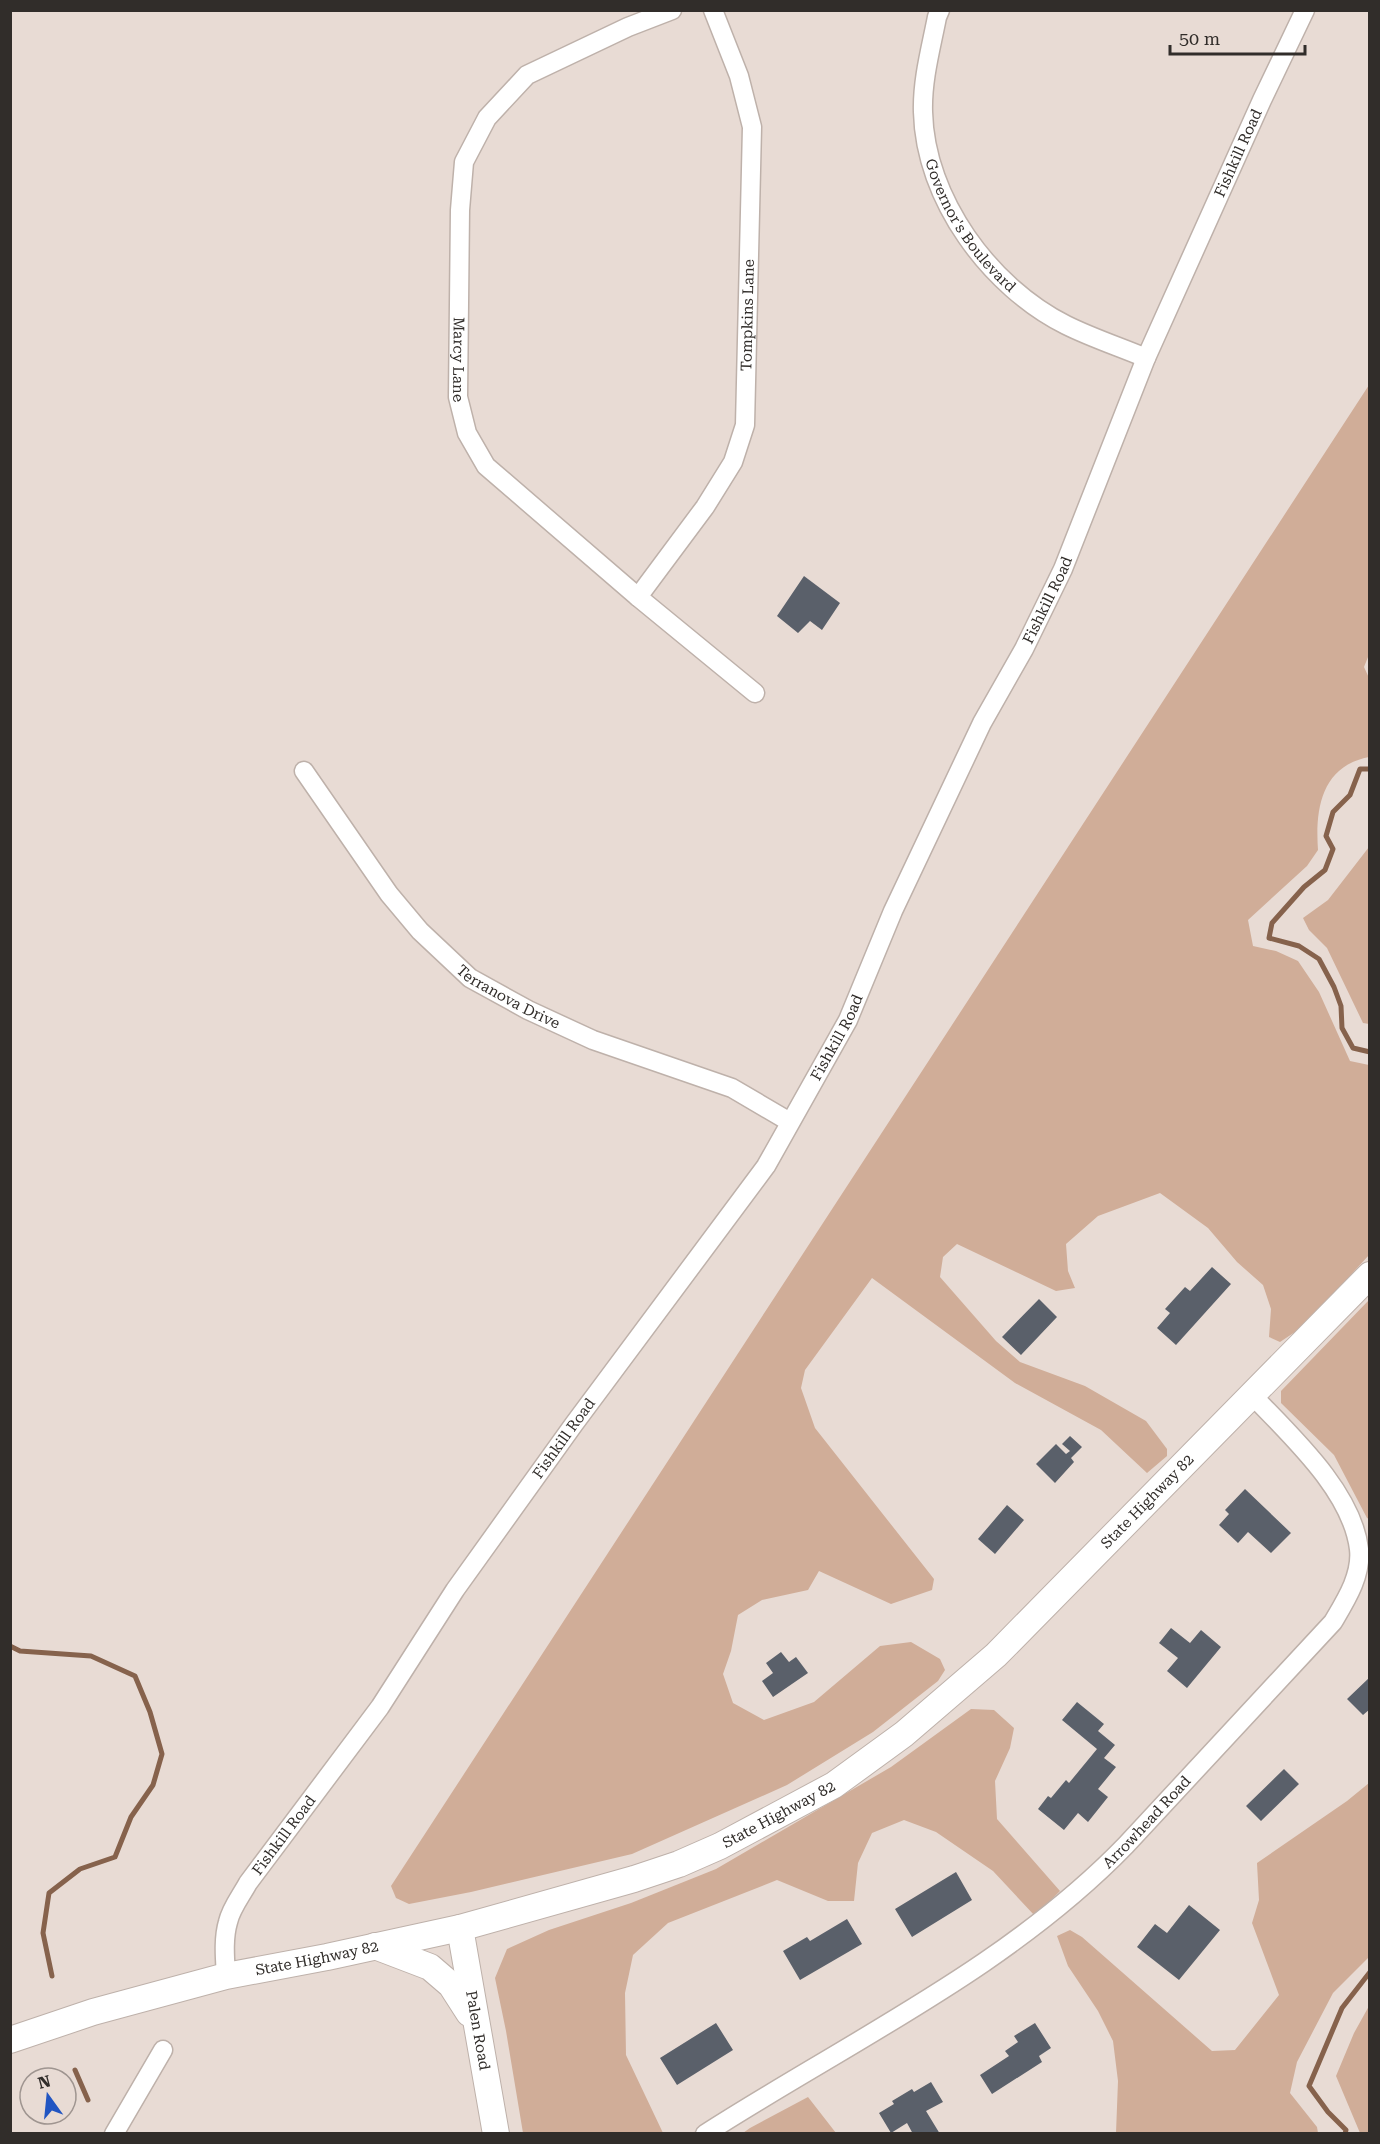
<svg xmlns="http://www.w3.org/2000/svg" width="1380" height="2144" font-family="'Roboto Serif',serif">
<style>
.green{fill:#d0ad98}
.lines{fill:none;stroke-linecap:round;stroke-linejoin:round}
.stream{stroke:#86624c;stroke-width:5}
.building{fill:#5a606a}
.street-casing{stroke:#beb1aa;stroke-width:21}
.secondary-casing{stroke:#beb1aa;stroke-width:28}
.street{stroke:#fff;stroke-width:18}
.secondary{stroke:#fff;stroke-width:26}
.labels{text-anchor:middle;stroke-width:6;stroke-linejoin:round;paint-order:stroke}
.street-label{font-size:15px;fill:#312d2a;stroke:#e8dbd4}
</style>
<rect width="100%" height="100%" fill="#e8dbd4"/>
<path class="green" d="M 1369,385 L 1370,652 L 1364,667 L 1369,678 L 1369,757 C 1322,766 1315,808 1318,850 L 1307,866 L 1248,920 L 1253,946 L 1276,951 L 1298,961 L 1319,992 L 1350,1061 L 1369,1065 L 1369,1255 L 1304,1326 L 1280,1342 L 1269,1337 L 1271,1309 L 1263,1285 L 1237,1262 L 1208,1228 L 1160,1193 L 1098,1216 L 1066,1244 L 1068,1271 L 1075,1288 L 1056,1291 L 957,1244 L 943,1257 L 940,1277 L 996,1341 L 1020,1362 L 1085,1386 L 1146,1421 L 1167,1449 L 1167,1456 L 1147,1473 L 1101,1430 L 1015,1383 L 872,1278 L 805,1370 L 801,1388 L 815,1428 L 934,1579 L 932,1590 L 891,1604 L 819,1571 L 808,1590 L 762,1600 L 738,1615 L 731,1651 L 723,1674 L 733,1703 L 764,1720 L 814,1702 L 880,1646 L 911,1642 L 940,1659 L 945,1670 L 938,1681 L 873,1732 L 787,1785 L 632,1854 L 471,1892 L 409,1904 L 396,1898 L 391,1886 Z
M 1369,847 L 1369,1024 L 1363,1023 L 1327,948 L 1309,930 L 1303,918 L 1328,900 Z
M 1369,1300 L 1369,1519 L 1367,1518 L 1334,1455 L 1281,1403 L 1281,1391 Z
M 971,1709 L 994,1710 L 1014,1728 L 1010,1748 L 995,1781 L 997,1819 L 1060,1891 L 1035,1916 L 993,1871 L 936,1832 L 904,1820 L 872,1833 L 858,1863 L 854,1901 L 828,1901 L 777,1880 L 668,1923 L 633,1955 L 625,1993 L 626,2055 L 663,2133 L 523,2133 L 506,2031 L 495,1978 L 507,1949 L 549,1930 L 631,1903 L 716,1869 L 891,1767 Z
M 1369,1783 L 1369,1957 L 1333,1993 L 1297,2062 L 1290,2093 L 1317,2127 L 1318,2133 L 1116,2133 L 1118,2081 L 1113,2041 L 1098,2011 L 1068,1966 L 1057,1936 L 1070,1930 L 1082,1937 L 1212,2051 L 1235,2050 L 1279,1995 L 1252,1923 L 1259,1900 L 1257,1863 L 1347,1801 Z
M 1369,2006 L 1369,2133 L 1360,2133 L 1336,2076 L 1354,2033 Z
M 808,2097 L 836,2133 L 743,2133 L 750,2128 Z"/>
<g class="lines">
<path class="stream" d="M 1370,769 L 1360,769 L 1350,795 L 1333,812 L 1326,836 L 1333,849 L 1325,870 L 1304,887 L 1272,923 L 1269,938 L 1299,946 L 1319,959 L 1334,987 L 1341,1006 L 1342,1028 L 1353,1048 L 1370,1052
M 10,1646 L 20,1651 L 91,1656 L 135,1676 L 150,1712 L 162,1754 L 153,1785 L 131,1817 L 115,1857 L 80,1869 L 49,1893 L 43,1933 L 52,1976
M 75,2070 L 88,2100
M 1345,2134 L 1346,2130 L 1328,2112 L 1309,2086 L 1342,2008 L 1370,1972"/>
</g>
<path class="building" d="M 804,576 L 840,603 L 822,630 L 810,621 L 798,633 L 777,616 Z
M 1212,1267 L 1231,1284 L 1176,1345 L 1157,1328 L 1170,1313 L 1165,1309 L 1185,1287 L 1190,1291 Z
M 1039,1299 L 1057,1317 L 1021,1355 L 1002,1337 Z
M 1070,1436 L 1082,1447 L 1071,1458 L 1074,1462 L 1055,1483 L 1036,1464 L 1056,1444 L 1066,1454 L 1070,1451 L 1062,1444 Z
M 1245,1489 L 1291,1533 L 1271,1553 L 1248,1532 L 1238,1543 L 1219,1525 L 1229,1514 L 1225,1510 Z
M 1007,1505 L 1024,1520 L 995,1554 L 978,1539 Z
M 1171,1628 L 1190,1643 L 1201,1630 L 1221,1647 L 1187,1688 L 1167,1671 L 1178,1658 L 1159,1643 Z
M 781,1652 L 789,1662 L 796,1657 L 808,1673 L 773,1697 L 762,1681 L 773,1673 L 766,1663 Z
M 1370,1677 L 1370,1709 L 1363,1715 L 1347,1699 Z
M 1077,1702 L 1104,1724 L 1098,1731 L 1115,1745 L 1104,1758 L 1116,1767 L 1098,1789 L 1108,1797 L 1088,1822 L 1078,1813 L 1064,1830 L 1038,1809 L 1048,1796 L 1051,1798 L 1066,1780 L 1069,1783 L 1097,1749 L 1062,1720 Z
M 1284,1769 L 1299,1784 L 1261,1821 L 1246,1806 Z
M 956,1872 L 972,1900 L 912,1937 L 895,1909 Z
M 1189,1905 L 1220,1930 L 1179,1980 L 1137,1947 L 1155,1924 L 1167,1933 Z
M 847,1919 L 862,1944 L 800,1980 L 783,1951 L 807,1937 L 810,1941 Z
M 716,2023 L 733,2050 L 677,2085 L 660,2058 Z
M 1035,2023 L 1051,2048 L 1039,2056 L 1042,2062 L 992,2094 L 980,2075 L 1009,2056 L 1005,2051 L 1018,2042 L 1014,2036 Z
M 931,2082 L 943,2102 L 926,2111 L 940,2134 L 913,2134 L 907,2123 L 891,2133 L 879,2113 L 894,2104 L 892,2101 L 912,2089 L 914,2092 Z"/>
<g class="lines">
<g class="street-casing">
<g id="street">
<path id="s1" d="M 672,10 L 628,27 L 527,75 L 487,118 L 464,162 L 460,210 L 458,397 L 467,433 L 486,466 L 638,597 L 755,693"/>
<path id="s2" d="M 940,10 L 937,17 C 931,48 922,80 923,112 C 925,199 990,287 1066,325 C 1092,338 1120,347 1146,358"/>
<path id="s3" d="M 638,597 L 705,507 L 733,462 L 745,425 L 752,127 L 739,76 L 713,10"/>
<path id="s4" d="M 304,771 L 389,894 L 420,931 L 470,978 L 528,1010 L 593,1040 L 732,1088 L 790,1122"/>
<path id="s5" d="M 226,1976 C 225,1959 223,1939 228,1922 C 231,1908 241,1896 248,1883 L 380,1707 L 455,1590 L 574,1424 L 766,1166 L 848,1020 L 893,911 L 982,723 L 1024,649 L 1063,569 L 1146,358 L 1262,100 L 1305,10"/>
<path d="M 114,2134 L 163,2050"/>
<path id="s6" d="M 705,2134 C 848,2042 1007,1968 1126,1845 L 1333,1622 C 1346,1600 1362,1575 1359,1549 C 1352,1491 1290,1435 1252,1395"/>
</g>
</g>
<g class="secondary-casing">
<g id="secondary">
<path id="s7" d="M 460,1928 L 496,2134"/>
<path d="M 375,1946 L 430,1967 L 451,1985 L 469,2013"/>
<path id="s8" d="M 10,2040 L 93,2012 L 226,1976 L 327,1957 L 460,1928 L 634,1879 L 679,1864 L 720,1846 L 834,1785 L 904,1734 L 996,1655 L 1370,1275"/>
</g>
</g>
<use href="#street" class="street"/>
<use href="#secondary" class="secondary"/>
</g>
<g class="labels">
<g class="street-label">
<text dy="5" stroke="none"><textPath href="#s5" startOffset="2102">Fishkill Road</textPath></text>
<text dy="5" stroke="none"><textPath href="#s2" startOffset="230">Governor's Boulevard</textPath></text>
<text dy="5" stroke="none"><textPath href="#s3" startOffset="314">Tompkins Lane</textPath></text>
<text dy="5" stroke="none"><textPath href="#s1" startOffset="465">Marcy Lane</textPath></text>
<text dy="5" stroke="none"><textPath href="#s5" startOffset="1616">Fishkill Road</textPath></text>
<text dy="5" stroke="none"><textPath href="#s4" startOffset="309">Terranova Drive</textPath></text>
<text dy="5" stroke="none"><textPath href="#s5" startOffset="1130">Fishkill Road</textPath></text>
<text dy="5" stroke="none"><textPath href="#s5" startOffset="644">Fishkill Road</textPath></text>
<text dy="5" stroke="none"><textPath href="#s8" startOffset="1290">State Highway 82</textPath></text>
<text dy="5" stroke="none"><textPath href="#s8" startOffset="804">State Highway 82</textPath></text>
<text dy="5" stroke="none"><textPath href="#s6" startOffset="543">Arrowhead Road</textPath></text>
<text dy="5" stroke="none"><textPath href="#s5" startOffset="158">Fishkill Road</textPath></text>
<text dy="5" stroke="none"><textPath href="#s8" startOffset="318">State Highway 82</textPath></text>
<text dy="5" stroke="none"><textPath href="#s7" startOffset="104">Palen Road</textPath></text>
</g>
</g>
<rect width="1380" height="2144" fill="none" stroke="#312d2a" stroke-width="24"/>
<g transform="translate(48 2096) rotate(345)"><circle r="28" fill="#e8dbd4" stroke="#9f9590" stroke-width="1.5"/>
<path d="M0-4.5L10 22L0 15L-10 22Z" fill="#2155c2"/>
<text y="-9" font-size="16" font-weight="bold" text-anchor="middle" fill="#312d2a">N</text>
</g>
<path d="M1170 45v9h135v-9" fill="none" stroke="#312d2a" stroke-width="3"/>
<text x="1179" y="45" font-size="18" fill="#312d2a" stroke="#e8dbd4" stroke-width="4.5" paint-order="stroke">50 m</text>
</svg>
